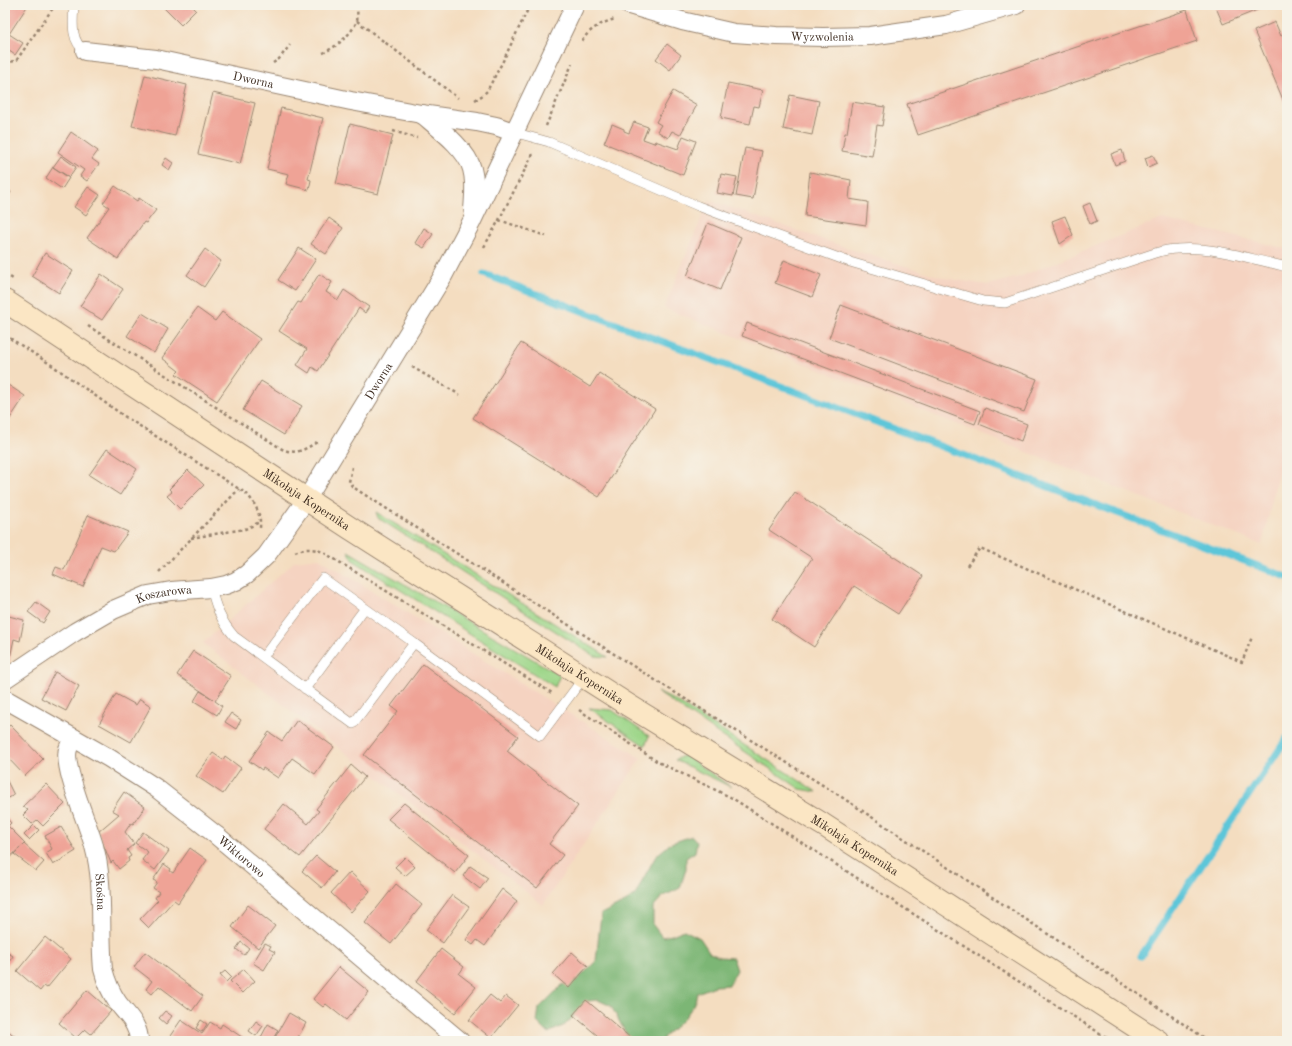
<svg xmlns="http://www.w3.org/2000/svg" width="1292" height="1046" font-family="'Old Standard TT',serif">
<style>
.built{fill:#f5d3c1}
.green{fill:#9bd587;stroke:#6b8052}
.forest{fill:#7cb674;stroke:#5c7049}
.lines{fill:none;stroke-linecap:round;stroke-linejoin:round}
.stream{stroke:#5dc6d9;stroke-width:7}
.building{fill:#efa396}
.service-casing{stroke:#98846f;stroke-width:10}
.minor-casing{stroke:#98846f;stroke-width:20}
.secondary-casing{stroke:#98846f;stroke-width:24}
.path{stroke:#98846f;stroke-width:2.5;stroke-dasharray:3 3;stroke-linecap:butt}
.service{stroke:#fff;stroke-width:9}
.minor{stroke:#fff;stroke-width:18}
.secondary{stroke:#fbe6c4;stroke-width:22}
.labels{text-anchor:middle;stroke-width:4;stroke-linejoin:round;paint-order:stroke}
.street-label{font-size:12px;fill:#3b2a1e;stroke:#f7f3e8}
</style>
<rect width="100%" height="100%" fill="#f7f3e8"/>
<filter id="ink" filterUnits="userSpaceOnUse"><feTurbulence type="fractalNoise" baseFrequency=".025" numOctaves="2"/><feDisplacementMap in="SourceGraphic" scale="8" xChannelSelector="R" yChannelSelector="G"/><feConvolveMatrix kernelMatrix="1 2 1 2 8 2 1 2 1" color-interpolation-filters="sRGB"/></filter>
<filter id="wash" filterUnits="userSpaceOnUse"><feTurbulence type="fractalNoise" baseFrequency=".012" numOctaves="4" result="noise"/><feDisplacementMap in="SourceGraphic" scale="16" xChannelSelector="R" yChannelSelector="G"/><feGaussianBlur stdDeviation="0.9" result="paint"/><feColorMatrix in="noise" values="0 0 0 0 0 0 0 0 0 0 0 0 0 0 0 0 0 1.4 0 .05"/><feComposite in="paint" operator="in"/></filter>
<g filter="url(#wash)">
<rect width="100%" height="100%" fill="#f4ddc0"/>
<path class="built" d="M 709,200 L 856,251 L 945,278 L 988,285 L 1019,277 L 1162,219 L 1287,249 L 1287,433 L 1262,545 L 664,308 Z
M 319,558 L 641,758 L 543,905 L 203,643 L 295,561 Z"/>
<path class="green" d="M 376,512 L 608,657 L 594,656 L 378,518 Z
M 348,551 L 560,675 L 555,687 L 354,561 Z
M 657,692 L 676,701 L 817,792 L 800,789 Z
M 589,708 L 612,710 L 649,736 L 645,746 Z
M 685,755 L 731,787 L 675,760 Z"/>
<path class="forest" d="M 692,836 L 697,842 L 695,852 L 686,858 L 686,869 L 680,888 L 662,897 L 653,907 L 653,925 L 662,937 L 672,935 L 684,930 L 700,938 L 710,953 L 719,957 L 733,958 L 737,970 L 729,985 L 715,986 L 697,993 C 694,1012 677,1025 663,1038 L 662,1041 L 630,1041 L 611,1006 L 598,1000 L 588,1001 L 565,1025 L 548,1033 L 537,1022 L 539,1008 L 562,985 L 577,980 L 596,961 L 601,914 L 627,901 L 636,894 L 643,879 L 656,856 L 671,843 Z"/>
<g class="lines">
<path class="stream" d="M 484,274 L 1287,577
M 1141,956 L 1287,738"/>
</g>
<g id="blocks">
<path class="building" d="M 5,5 L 28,5 L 9,34 L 23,43 L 15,55 L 5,48 Z
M 161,5 L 191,5 L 196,10 L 181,25 Z
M 1215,5 L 1261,5 L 1262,8 L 1223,24 Z
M 1187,10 L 1197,41 L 918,135 L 907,104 Z
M 1275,22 L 1281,36 L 1287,33 L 1287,101 L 1284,102 L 1254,31 Z
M 667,44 L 681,55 L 670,70 L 656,59 Z
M 145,75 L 187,85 L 175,136 L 132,126 Z
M 728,83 L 763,90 L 759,107 L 754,106 L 750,124 L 721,118 Z
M 673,91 L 697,105 L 680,135 L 672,131 L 668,138 L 657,131 L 661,125 L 656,122 Z
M 213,93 L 255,103 L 240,164 L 198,154 Z
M 790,95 L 819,101 L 812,135 L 783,129 Z
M 852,102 L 885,107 L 882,126 L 877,125 L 872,156 L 842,151 L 845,133 L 847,133 Z
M 281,108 L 323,118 L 308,179 L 311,180 L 309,190 L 286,184 L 289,174 L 267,169 Z
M 634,122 L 648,127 L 643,139 L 654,143 L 655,141 L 678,149 L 683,136 L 696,141 L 683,175 L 604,143 L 612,124 L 624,129 L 624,131 L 629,133 Z
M 350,124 L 393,135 L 378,194 L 336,184 Z
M 71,132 L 98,151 L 92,159 L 99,164 L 87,181 L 80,176 L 84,170 L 58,152 Z
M 745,148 L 762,151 L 753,199 L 736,196 Z
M 1122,150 L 1125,161 L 1115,165 L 1111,154 Z
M 1153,155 L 1157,163 L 1148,167 L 1145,158 Z
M 61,156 L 76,167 L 69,177 L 53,167 Z
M 166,158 L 173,163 L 169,170 L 162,165 Z
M 53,167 L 69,178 L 62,189 L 46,178 Z
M 810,172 L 851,180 L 849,199 L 868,202 L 866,225 L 805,216 Z
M 721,174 L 737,177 L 733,196 L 717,193 Z
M 115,186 L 137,201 L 139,198 L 156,210 L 146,223 L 144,222 L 118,259 L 87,238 L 109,207 L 103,203 Z
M 88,187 L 100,195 L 86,215 L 74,207 Z
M 5,188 L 11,192 L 5,201 Z
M 1090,203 L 1097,221 L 1090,224 L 1083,206 Z
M 1065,216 L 1073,235 L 1060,244 L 1052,221 Z
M 329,218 L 343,228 L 326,254 L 311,244 Z
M 708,223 L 741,237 L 720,290 L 687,276 Z
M 424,228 L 433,234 L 424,248 L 415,243 Z
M 299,248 L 316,259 L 295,291 L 278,280 Z
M 205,249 L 221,261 L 204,287 L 187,275 Z
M 45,253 L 73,271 L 59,293 L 32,276 Z
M 784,260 L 821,275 L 812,297 L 775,283 Z
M 101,274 L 123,289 L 102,320 L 80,306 Z
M 319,274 L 332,282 L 326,292 L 338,300 L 344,290 L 369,307 L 365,313 L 359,308 L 318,371 L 312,367 L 309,373 L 297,365 L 307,349 L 279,331 L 298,302 L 301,303 Z
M 841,305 L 1037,379 L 1024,412 L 829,338 Z
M 197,308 L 215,321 L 222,312 L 260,339 L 217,401 L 176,374 L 179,371 L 162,358 Z
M 142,313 L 168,329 L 154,353 L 127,336 Z
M 747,323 L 980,411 L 975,424 L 742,336 Z
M 521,343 L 590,387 L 599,373 L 655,409 L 599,497 L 473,418 Z
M 261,381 L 302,406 L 284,435 L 243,410 Z
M 5,383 L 25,396 L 5,426 Z
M 985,408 L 1027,424 L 1021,441 L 979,424 Z
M 107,449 L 137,469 L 120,495 L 89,475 Z
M 188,470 L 204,485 L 180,509 L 167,496 L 172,492 L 169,489 Z
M 795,492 L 923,576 L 898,614 L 854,586 L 814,647 L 772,619 L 812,558 L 769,530 Z
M 88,515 L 128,532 L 114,551 L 101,546 L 83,587 L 53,574 L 56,567 L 64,570 Z
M 36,602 L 50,612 L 43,623 L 28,612 Z
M 5,615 L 24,620 L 20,641 L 14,639 L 9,663 L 5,662 Z
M 193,651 L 231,676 L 215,701 L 222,706 L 217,715 L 194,701 L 200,691 L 213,699 L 177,675 Z
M 423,664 L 518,736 L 507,751 L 578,806 L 549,844 L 563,855 L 537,888 L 364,755 L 398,711 L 391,706 Z
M 55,672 L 79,686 L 66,711 L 41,698 Z
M 116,694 L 136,705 L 140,699 L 151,706 L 131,742 L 99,724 Z
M 231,713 L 241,720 L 236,729 L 225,722 Z
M 297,720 L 334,747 L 315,774 L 292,758 L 278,778 L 263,768 L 262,770 L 249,761 L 269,732 L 282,741 Z
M 10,725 L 43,759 L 25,776 L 6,756 L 5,757 L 5,729 Z
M 213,753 L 223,760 L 225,756 L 241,768 L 223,794 L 196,776 Z
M 351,765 L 365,777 L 300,857 L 264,829 L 284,804 L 308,824 L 319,811 L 316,809 Z
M 5,777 L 14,795 L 5,800 Z
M 46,784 L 65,804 L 43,826 L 37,820 L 32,824 L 23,815 L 28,810 L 23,806 Z
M 124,792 L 145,807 L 133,824 L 131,823 L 125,832 L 134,844 L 127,850 L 131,856 L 128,858 L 129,861 L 119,869 L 113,861 L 111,863 L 98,832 L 119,814 L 112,810 Z
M 404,803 L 469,855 L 455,873 L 388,819 Z
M 5,816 L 11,823 L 8,826 L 25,843 L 5,862 Z
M 34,825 L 39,830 L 29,840 L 24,835 Z
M 61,827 L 76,851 L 53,865 L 46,853 L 52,849 L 45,836 Z
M 143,832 L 169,851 L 155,870 L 142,860 L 148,852 L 135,843 Z
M 24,844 L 44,862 L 36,871 L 14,854 Z
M 190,848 L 207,860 L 178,903 L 174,900 L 149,928 L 140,919 L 158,900 L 155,898 L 159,892 L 153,888 L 157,882 L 153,880 L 164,864 L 171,869 L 170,871 L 173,873 Z
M 316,856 L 335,872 L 322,888 L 302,871 Z
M 405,857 L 415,867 L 405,876 L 395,867 Z
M 470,866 L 488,878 L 480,889 L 463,876 Z
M 350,872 L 370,891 L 351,912 L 331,893 Z
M 396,884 L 422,905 L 391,944 L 365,923 Z
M 502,889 L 517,901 L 485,946 L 477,940 L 473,945 L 466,940 Z
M 452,895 L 469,907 L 443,943 L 426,930 Z
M 248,905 L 275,926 L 258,948 L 232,927 Z
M 45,937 L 71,959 L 47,988 L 44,986 L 40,991 L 17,971 Z
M 241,942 L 249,948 L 244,955 L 236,949 Z
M 265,943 L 271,946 L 269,949 L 275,952 L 264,970 L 253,963 Z
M 441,949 L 464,967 L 459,974 L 476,987 L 455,1013 L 416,982 Z
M 5,951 L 13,956 L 5,968 Z
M 145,952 L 203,996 L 192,1011 L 159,986 L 152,994 L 146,989 L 152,981 L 134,967 Z
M 572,952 L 588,966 L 569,988 L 553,974 Z
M 339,967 L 369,992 L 346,1020 L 326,1004 L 323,1007 L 313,999 Z
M 244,969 L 255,981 L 242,993 L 230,981 Z
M 225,971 L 231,977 L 226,982 L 220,975 Z
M 87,990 L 111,1011 L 91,1034 L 85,1029 L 76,1038 L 59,1023 Z
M 490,995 L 500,1003 L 506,996 L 518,1005 L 491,1038 L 469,1020 Z
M 586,1000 L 632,1039 L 630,1041 L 604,1041 L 573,1015 Z
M 165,1011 L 172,1016 L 166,1024 L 159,1018 Z
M 289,1013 L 306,1023 L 296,1041 L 273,1041 Z
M 181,1020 L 202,1034 L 210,1022 L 220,1028 L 222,1024 L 248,1041 L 178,1041 L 170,1036 Z
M 201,1020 L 207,1024 L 202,1032 L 196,1028 Z
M 256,1021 L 263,1026 L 256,1036 L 249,1031 Z
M 268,1024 L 278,1030 L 272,1041 L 259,1041 Z
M 5,1028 L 17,1038 L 14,1041 L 5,1041 Z"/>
</g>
</g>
<g filter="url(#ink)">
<use href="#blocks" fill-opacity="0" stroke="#98846f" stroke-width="1"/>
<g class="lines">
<g class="service-casing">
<path id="service" d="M 74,5 C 73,21 70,41 85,51
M 513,132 L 549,142 L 698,206 L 754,227 L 850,262 L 983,301 L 1005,303 L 1155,253 C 1162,251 1170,249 1177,249 C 1214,246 1251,259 1287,267
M 211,588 C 216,608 221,621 234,636 L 353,724 L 414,643 L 540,736 L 584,677
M 263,657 L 323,578 L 414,643
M 305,689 L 365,608"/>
</g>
<g class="minor-casing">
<g id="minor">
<path id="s1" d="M 629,5 L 682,21 L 734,33 L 776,36 L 823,37 L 870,36 L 946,25 L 1016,5"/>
<path id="s2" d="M 85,51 L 156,59 L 351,101 L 421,114 L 477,122 L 496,126 L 513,132"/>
<path d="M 422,114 C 437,127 467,149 472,169 C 476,183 474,196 473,210"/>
<path id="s3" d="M 5,679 L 75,632 L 113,610 L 148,595 L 171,591 L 211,588 L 226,585 L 236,581 L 247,574 L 266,556 L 306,500 L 443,276 L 472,221 L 575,5"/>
<path id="s4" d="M 5,699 L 109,758 L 156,788 L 216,835 L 460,1041"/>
<path id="s5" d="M 74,738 C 72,742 69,745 68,749 C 62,767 89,826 94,846 C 105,886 99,928 103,969 C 106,981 111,993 118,1003 C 127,1015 139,1025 139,1041"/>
</g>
</g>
<g class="secondary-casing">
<g id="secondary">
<path id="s6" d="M 5,301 L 350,528 L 628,705 L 822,824 L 1158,1041"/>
</g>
</g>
<path class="path" d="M 357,21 L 458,98
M 582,41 C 590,28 602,23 615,19
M 323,53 C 336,47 351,35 357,21 C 358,16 357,10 357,5
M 5,62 L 16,61 L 55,5
M 273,63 L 279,59 L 290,45
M 475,100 L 483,95 L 487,91 L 502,63 L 530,5
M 546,126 L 572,64
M 393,131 L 417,138
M 499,220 L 546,236
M 484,247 L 499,220 L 533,154
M 5,274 L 13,279
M 88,326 L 282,449 C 296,455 304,450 317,442
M 5,335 L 53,366 L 124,416 L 247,494 C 256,505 261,514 260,528
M 412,367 L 460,395
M 352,467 L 349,482 L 352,486 L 359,491 L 647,675 L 840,796 L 1209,1041
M 191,538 L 245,529 L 260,522
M 295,552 C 305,548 313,548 323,552 L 552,693
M 967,566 L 980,548 L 1242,662 L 1252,637
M 159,572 L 239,489
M 579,710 L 658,762 L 732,798 L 1112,1041"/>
<use href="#service" class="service"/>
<use href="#minor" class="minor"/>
<use href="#secondary" class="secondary"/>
</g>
</g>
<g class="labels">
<g class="street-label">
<text dy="4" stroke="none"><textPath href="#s1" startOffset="197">Wyzwolenia</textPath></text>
<text dy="4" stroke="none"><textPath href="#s2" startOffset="171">Dworna</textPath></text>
<text dy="4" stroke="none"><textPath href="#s3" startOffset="503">Dworna</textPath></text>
<text dy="4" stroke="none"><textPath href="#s6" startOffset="361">Mikołaja Kopernika</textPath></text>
<text dy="4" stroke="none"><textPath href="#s3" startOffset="182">Koszarowa</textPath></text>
<text dy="4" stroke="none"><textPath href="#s6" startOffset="685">Mikołaja Kopernika</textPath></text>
<text dy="4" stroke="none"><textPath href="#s6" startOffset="1009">Mikołaja Kopernika</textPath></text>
<text dy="4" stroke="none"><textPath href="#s4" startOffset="285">Wiktorowo</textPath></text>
<text dy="4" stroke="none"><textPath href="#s5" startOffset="160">Skośna</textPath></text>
</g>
</g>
<rect width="1292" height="1046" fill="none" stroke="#f7f3e8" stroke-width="20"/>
</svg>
